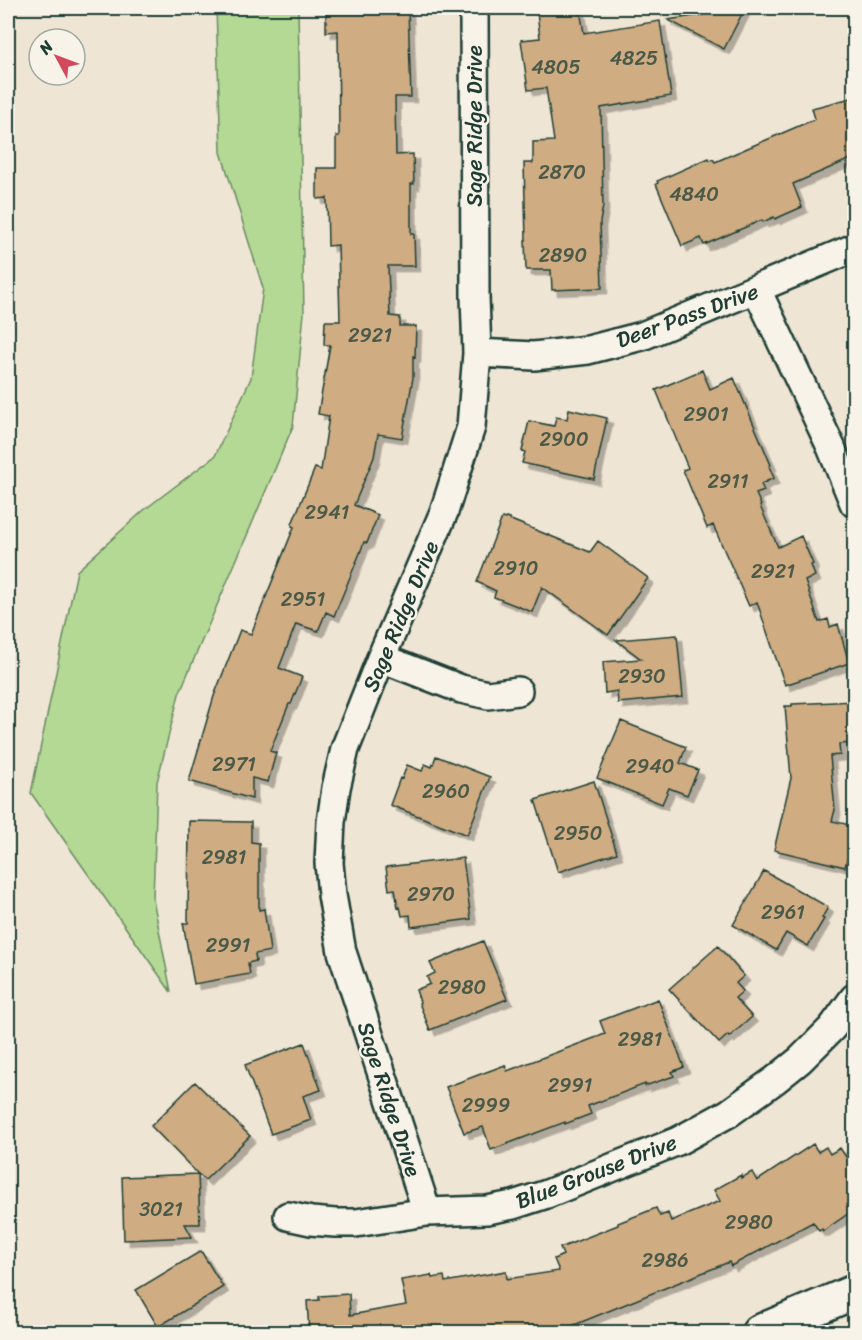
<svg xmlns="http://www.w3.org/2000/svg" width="862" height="1340" font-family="Sriracha,sans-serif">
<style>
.green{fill:#b4d994;stroke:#6a8b64;stroke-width:1.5}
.building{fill:#cfac82;stroke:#1f3d34;stroke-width:1.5;filter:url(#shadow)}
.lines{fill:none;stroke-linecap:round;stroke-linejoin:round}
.street-casing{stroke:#1f3d34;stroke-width:32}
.primary-casing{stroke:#1f3d34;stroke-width:38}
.street{stroke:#f7f3e8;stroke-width:27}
.primary{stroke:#f7f3e8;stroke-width:33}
.labels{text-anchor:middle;stroke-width:5;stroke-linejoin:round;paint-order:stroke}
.number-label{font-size:20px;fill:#4b5948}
.street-label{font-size:22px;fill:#1f3d34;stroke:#f7f3e8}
</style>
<defs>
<filter id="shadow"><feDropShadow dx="5.5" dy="5.5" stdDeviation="0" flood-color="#0004"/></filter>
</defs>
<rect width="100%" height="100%" fill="#efe5d4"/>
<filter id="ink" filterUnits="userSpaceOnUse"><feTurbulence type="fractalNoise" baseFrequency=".0167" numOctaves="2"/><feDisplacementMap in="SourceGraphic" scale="12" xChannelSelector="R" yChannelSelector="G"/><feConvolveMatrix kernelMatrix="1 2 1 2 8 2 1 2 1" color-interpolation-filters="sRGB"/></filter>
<g filter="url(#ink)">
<path class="green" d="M 216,8 L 298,8 L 304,313 L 293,426 L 251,526 L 179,694 L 157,782 L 153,899 L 171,992 L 31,793 L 77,571 L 144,510 L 215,456 L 251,378 L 263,288 L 221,152 Z"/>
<path class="building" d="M 326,8 L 408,8 L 411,97 L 395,97 L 396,155 L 413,154 L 414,184 L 411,184 L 411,234 L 414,234 L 415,266 L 388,266 L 390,316 L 400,317 L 400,326 L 416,326 L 415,357 L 413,356 L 413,378 L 402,438 L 378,434 L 374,457 L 354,505 L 378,515 L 367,543 L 364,542 L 360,553 L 334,616 L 326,612 L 318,631 L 296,624 L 279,668 L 302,677 L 291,704 L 289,704 L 270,751 L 276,753 L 268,782 L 252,778 L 252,799 L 189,781 L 214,696 L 240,630 L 251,634 L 294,527 L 292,526 L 292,524 L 315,468 L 321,470 L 329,416 L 318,414 L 330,345 L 324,345 L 325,321 L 340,321 L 338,245 L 328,246 L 327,198 L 317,199 L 317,168 L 336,168 L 336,136 L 339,136 L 338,31 L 326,32 Z
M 568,8 L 568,11 L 580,10 L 584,33 L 660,21 L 671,96 L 601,108 L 603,206 L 600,222 L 602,288 L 552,290 L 551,270 L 526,270 L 525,240 L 526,240 L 524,163 L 533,163 L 533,142 L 554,141 L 546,88 L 528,90 L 521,40 L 540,38 L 537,12 Z
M 745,8 L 724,49 L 668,20 Z
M 855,97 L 855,157 L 793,184 L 802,207 L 775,219 L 774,217 L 763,222 L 762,220 L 704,245 L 701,238 L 682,246 L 656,184 L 658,183 L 657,181 L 709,158 L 710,160 L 713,159 L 715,162 L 815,119 L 812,108 Z
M 702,370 L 710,389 L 734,378 L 771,465 L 769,466 L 774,478 L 761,484 L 764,491 L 756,494 L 761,505 L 760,506 L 778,547 L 801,536 L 813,564 L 811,565 L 815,576 L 805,581 L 819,622 L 828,619 L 830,627 L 838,624 L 849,663 L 785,685 L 757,602 L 749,606 L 713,525 L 707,528 L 683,470 L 688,468 L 656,390 Z
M 569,409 L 607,418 L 594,479 L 522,463 L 525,452 L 522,451 L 529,421 L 554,426 L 556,417 L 567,419 Z
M 502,518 L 505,519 L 506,518 L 590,552 L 598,541 L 648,578 L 608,635 L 542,587 L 532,612 L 494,597 L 496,591 L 477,582 Z
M 677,635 L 683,697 L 618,703 L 617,691 L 605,693 L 603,662 L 641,659 L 616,640 Z
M 855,701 L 855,743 L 839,744 L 840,755 L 830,756 L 835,810 L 832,821 L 855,826 L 855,842 L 851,857 L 848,856 L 845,867 L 774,850 L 791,778 L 785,706 L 792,706 L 792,704 Z
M 621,721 L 686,747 L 680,763 L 698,770 L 687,795 L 669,788 L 662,804 L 597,778 Z
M 436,756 L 490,777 L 467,835 L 390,805 L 400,778 L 402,779 L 407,765 L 422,771 L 425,764 L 432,767 Z
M 594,781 L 617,853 L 558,872 L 535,800 Z
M 189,821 L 251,822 L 251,842 L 259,843 L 259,910 L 264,909 L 270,951 L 255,954 L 256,961 L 248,963 L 250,974 L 194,984 L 183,923 L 188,923 Z
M 463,858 L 471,919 L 411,927 L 410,915 L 402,916 L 400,907 L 398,908 L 395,889 L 389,890 L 386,867 Z
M 764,871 L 828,907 L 822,918 L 824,919 L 808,946 L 786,933 L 776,950 L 733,925 Z
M 483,941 L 507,999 L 430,1030 L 419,1003 L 420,1002 L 416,990 L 430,984 L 427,977 L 435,973 L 430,963 Z
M 718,946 L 744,976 L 736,983 L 743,991 L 735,998 L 752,1017 L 729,1037 L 728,1035 L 719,1043 L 669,989 Z
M 658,999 L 684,1067 L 672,1072 L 674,1076 L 645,1086 L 645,1084 L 588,1106 L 591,1114 L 565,1124 L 565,1122 L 491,1150 L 483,1127 L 464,1133 L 446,1087 L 505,1065 L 507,1071 L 605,1034 L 600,1021 Z
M 304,1043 L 321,1090 L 303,1096 L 311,1120 L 271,1134 L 245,1065 Z
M 195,1082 L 250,1136 L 205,1180 L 198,1174 L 200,1224 L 185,1224 L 192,1237 L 124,1240 L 122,1177 L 198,1174 L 151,1126 Z
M 813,1144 L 818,1152 L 826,1147 L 830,1154 L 840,1148 L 855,1170 L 855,1209 L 823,1231 L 822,1229 L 819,1231 L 813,1222 L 731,1266 L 729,1262 L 557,1332 L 309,1332 L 307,1301 L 319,1300 L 319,1296 L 349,1294 L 350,1315 L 406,1305 L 401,1280 L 431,1275 L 432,1278 L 444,1276 L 445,1282 L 506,1271 L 507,1279 L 559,1271 L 554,1259 L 563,1255 L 560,1248 L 618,1225 L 618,1223 L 656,1208 L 660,1216 L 668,1213 L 671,1221 L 720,1201 L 714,1190 L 741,1175 L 741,1178 L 752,1172 L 757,1181 Z
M 201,1251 L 223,1287 L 158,1327 L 136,1290 Z"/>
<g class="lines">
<g class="street-casing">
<path id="street" d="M 757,290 L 831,447 L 854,503
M 477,353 L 534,356 L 588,350 L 642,336 L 854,248
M 381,658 L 461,689 L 488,695 L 518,691
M 427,1212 L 342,952 L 332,895 L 329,863 L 331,822 L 336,788 L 345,749 L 381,658 L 444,512 L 471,427 L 477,353 L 475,296 L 474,8
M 288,1216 L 311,1221 L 335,1223 L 356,1223 L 427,1212 L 487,1210 L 513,1205 L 547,1194 L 678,1141 L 729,1113 L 775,1080 L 800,1060 L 832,1028 L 854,998"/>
</g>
<g class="primary-casing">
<path id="primary" d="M 759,1332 L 854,1292"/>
</g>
<use href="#street" class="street"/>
<use href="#primary" class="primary"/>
</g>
</g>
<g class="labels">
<g class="number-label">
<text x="634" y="65">4825</text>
<text x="556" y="74">4805</text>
<text x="562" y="179">2870</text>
<text x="694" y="201">4840</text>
<text x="563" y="262">2890</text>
<text x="370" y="342">2921</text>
<text x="706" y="421">2901</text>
<text x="564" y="446">2900</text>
<text x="728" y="488">2911</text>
<text x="327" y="519">2941</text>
<text x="516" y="575">2910</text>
<text x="773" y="578">2921</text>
<text x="303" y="606">2951</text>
<text x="642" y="683">2930</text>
<text x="234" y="771">2971</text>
<text x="650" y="773">2940</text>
<text x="446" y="798">2960</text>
<text x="578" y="840">2950</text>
<text x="224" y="864">2981</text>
<text x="431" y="901">2970</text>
<text x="783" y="919">2961</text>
<text x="228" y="952">2991</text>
<text x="462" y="994">2980</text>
<text x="640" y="1046">2981</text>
<text x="570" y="1092">2991</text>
<text x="486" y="1112">2999</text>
<text x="161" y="1216">3021</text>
<text x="749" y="1229">2980</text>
<text x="665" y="1267">2986</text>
</g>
<g class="street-label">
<text transform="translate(474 126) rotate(-90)" y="8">Sage Ridge Drive</text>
<text transform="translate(687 315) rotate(-20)" y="8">Deer Pass Drive</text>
<text transform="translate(400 616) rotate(-67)" y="8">Sage Ridge Drive</text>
<text transform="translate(390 1099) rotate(72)" y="8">Sage Ridge Drive</text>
<text transform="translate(596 1171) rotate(-21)" y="8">Blue Grouse Drive</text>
</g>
</g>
<rect width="862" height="1340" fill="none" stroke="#f7f3e8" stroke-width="30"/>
<rect x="15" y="15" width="832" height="1310" fill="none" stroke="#1f3d34" stroke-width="2" filter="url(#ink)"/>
<g transform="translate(57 57) rotate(311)"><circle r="28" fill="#f7f3e8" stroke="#a1aaa0" stroke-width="1.5"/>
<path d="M0-4.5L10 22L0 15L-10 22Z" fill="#d1495b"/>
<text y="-9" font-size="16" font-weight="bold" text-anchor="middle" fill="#1f3d34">N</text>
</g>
</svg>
